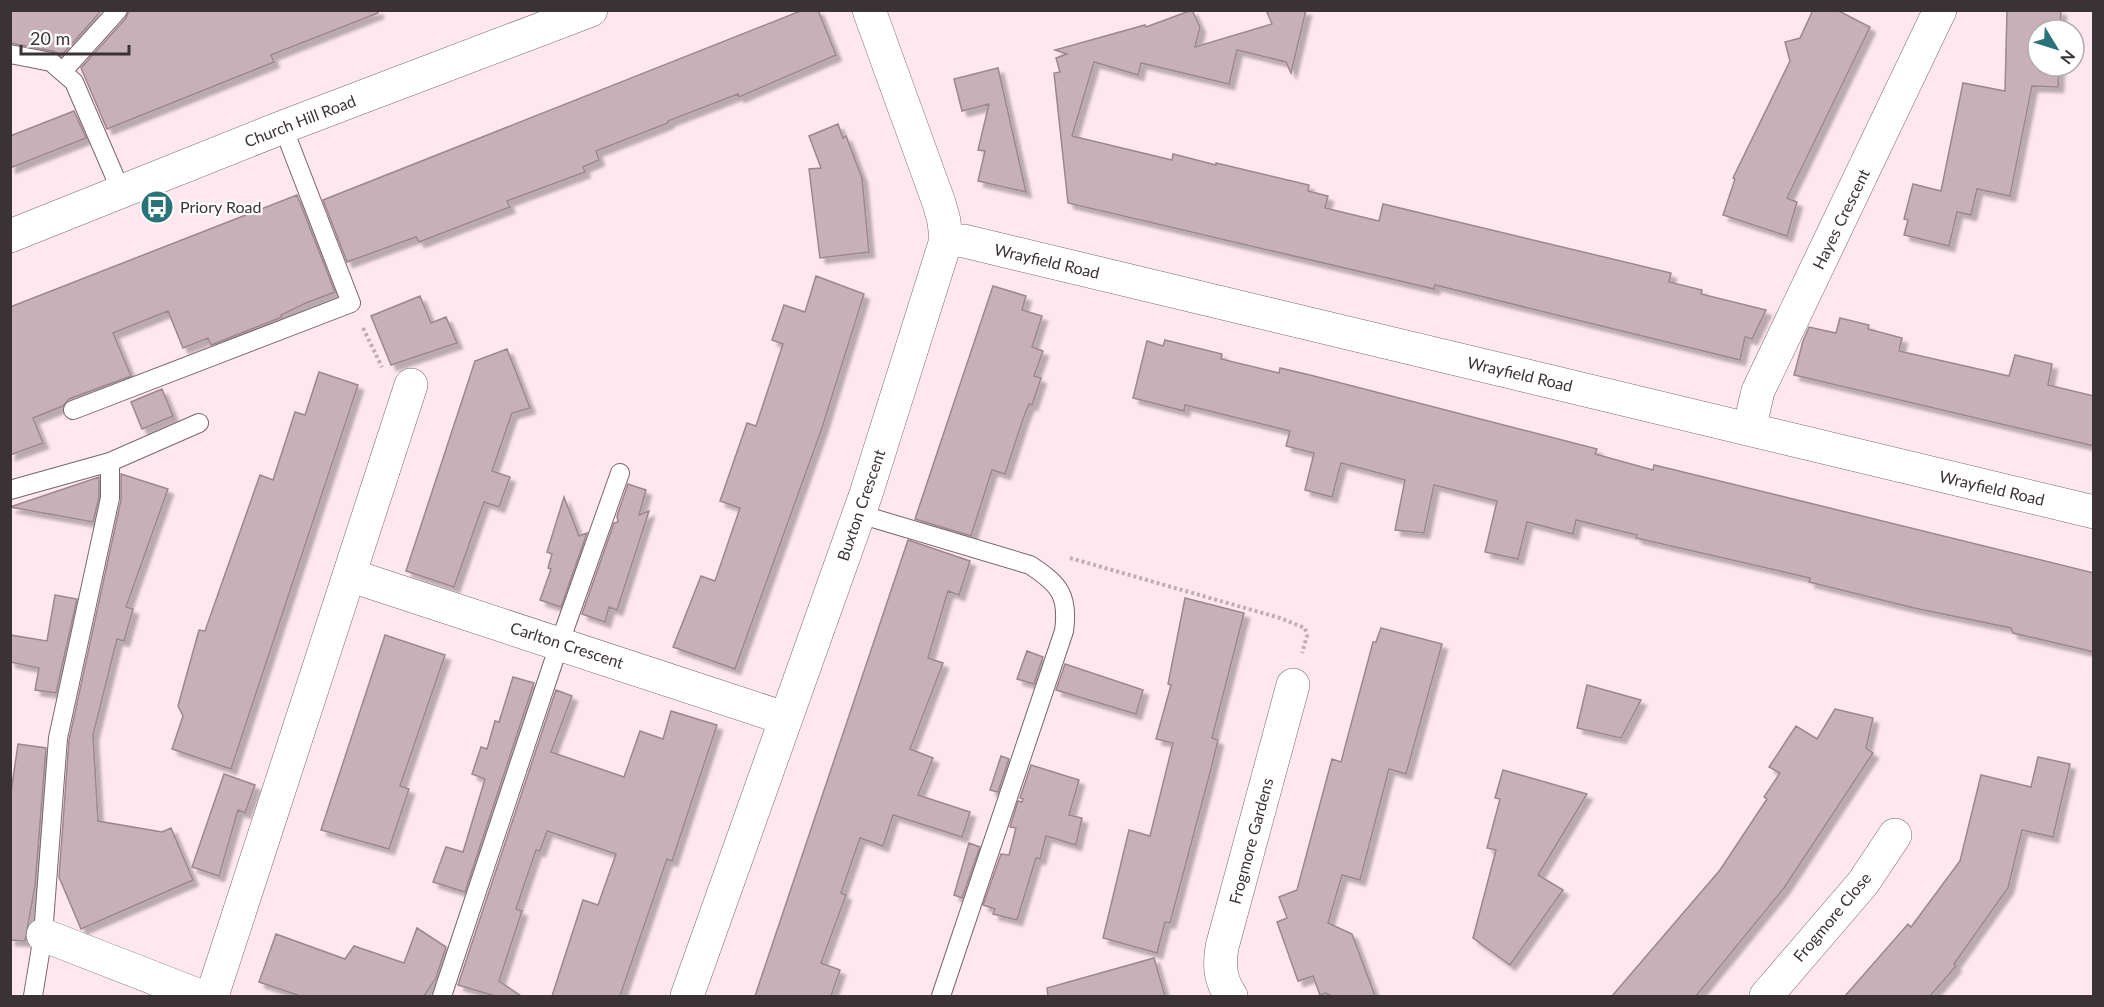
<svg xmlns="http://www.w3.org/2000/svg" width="2104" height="1007" font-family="Lato,sans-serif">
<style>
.building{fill:#c7b0b8;stroke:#9d878f;stroke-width:1.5;filter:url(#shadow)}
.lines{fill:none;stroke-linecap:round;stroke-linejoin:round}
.lane-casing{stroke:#7a656d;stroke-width:20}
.street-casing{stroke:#7a656d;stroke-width:34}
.secondary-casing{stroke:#7a656d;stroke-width:34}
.path{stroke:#c0adb4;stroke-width:4;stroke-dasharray:3 3;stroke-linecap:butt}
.lane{stroke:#fff;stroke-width:18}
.street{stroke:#fff;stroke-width:33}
.secondary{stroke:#fff;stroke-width:33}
.labels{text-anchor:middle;stroke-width:4.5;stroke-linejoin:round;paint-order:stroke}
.street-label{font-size:16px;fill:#3b3235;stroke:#fff}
.poi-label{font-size:16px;fill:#3b3235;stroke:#fff;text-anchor:start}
</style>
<defs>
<filter id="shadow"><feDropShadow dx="5.5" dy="5.5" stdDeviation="1.5" flood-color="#0004"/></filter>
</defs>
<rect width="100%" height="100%" fill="#ffe7f0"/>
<path class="building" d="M 10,10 L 102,10 L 61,56 L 53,51 L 10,43 Z
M 129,10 L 378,10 L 378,13 L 271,55 L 274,62 L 107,129 L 81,68 L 126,18 Z
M 803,10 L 818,10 L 836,55 L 739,97 L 738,94 L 668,121 L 668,123 L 596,151 L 599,160 L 583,167 L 585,172 L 507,201 L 510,207 L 419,242 L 416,237 L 347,262 L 323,200 Z
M 1192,10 L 1200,27 L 1195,47 L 1272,24 L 1266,10 L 1306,10 L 1291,73 L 1286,62 L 1237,50 L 1229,84 L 1141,63 L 1138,75 L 1094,62 L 1072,136 L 1172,160 L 1173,154 L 1216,165 L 1216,163 L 1309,185 L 1308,191 L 1328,196 L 1325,208 L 1379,221 L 1383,204 L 1671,273 L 1669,282 L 1702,290 L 1701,294 L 1766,310 L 1752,339 L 1745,337 L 1740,360 L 1435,285 L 1434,289 L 1068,203 L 1054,73 L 1060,72 L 1056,58 L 1067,54 L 1055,50 L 1145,25 L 1146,27 Z
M 1813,10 L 1837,10 L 1870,27 L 1787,198 L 1797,202 L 1787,236 L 1723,215 L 1735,179 L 1733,178 L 1790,61 L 1785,42 L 1800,38 Z
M 2007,10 L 2061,10 L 2060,30 L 2038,30 L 2038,66 L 2059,66 L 2058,87 L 2032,86 L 2010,196 L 1977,189 L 1971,215 L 1957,212 L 1949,246 L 1904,235 L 1908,220 L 1904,219 L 1913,184 L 1941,191 L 1963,83 L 2005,91 Z
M 998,68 L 1015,143 L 1026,192 L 978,181 L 985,151 L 978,150 L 989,104 L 962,111 L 954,79 Z
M 74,111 L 86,138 L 10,168 L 10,136 Z
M 838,124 L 843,138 L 846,136 L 862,178 L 869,252 L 820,258 L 809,169 L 821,168 L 809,136 Z
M 297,195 L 335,292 L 306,303 L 281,315 L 282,317 L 211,345 L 208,338 L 183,348 L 168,311 L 113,333 L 131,376 L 69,399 L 63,406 L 33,418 L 43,443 L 10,455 L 10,307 Z
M 816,276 L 864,294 L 822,428 L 735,669 L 673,647 L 701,576 L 715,581 L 740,508 L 720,501 L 747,423 L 756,426 L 783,344 L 772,340 L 784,305 L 805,312 Z
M 993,286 L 1026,296 L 1022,310 L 1042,316 L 1032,347 L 1043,351 L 1034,376 L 1041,378 L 1032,405 L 1029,404 L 1023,419 L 1005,474 L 992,470 L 971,536 L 915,519 Z
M 420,296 L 431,323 L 446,317 L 457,343 L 391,365 L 371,316 Z
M 1840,318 L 1869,325 L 1868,329 L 1902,338 L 1899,351 L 2009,376 L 2015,355 L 2052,364 L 2048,385 L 2094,396 L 2094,446 L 1794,375 L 1803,341 L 1809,327 L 1836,333 Z
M 1165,340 L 1222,354 L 1221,359 L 1279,373 L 1280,368 L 1310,375 L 1597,449 L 1595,454 L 1653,470 L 1654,465 L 1675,470 L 2094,573 L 2094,652 L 2013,633 L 2011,628 L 1914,608 L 1809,582 L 1810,578 L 1636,538 L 1637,535 L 1576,520 L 1573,534 L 1527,522 L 1518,559 L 1485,552 L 1497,501 L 1434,485 L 1424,533 L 1395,530 L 1405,480 L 1341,463 L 1332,497 L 1305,490 L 1314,453 L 1286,446 L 1290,431 L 1185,405 L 1184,411 L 1133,398 L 1147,341 L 1163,346 Z
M 507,349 L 530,408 L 512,413 L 492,471 L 510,477 L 499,507 L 484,502 L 454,587 L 406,571 L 475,361 Z
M 319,372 L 358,385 L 231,769 L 172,749 L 183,716 L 178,706 L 199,630 L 205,631 L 260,475 L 273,480 L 295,412 L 305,415 Z
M 162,389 L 173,416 L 142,429 L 131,402 Z
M 121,474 L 168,489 L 126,607 L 133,609 L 124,641 L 117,639 L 93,735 L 98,821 L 162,832 L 171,828 L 193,880 L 81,929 L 59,877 L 69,740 L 121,500 Z
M 99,477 L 99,497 L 93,522 L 10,507 Z
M 628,484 L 646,490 L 639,515 L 649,511 L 617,610 L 609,607 L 605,622 L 582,614 L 614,523 L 618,522 L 617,516 Z
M 564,497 L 579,536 L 587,533 L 561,607 L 540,600 L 551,569 L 548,568 L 552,554 L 547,552 Z
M 908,540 L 970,561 L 959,595 L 948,591 L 928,658 L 943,663 L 910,749 L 933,758 L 918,795 L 970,812 L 962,837 L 893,815 L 883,846 L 860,838 L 841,893 L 846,895 L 821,963 L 840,970 L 831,996 L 755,996 Z
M 55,595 L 77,599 L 56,693 L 35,690 L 39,668 L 10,662 L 10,635 L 47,641 Z
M 1185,598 L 1244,613 L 1212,738 L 1218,740 L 1211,769 L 1170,923 L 1165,922 L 1157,953 L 1103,938 L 1129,830 L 1150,836 L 1173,743 L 1156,739 L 1171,685 L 1168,684 Z
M 1381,628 L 1442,644 L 1406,774 L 1389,769 L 1360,880 L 1342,875 L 1328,923 L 1352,934 L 1375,996 L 1331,996 L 1326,993 L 1320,995 L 1313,976 L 1298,981 L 1277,922 L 1287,918 L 1279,897 L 1297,890 L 1332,759 L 1341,762 L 1373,642 L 1376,642 Z
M 385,635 L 445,655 L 400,786 L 409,789 L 389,849 L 321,830 Z
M 1027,651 L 1043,657 L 1034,684 L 1017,679 Z
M 1065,664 L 1143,690 L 1136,714 L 1056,690 Z
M 513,677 L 534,683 L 465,892 L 433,882 L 446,847 L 463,852 L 485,779 L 472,774 L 481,747 L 487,749 L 495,721 L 499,722 Z
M 1587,685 L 1641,700 L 1621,738 L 1577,728 Z
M 556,690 L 572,696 L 551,752 L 624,777 L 640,731 L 663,739 L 671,711 L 717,725 L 672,861 L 667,859 L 620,996 L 552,996 L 583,900 L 598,905 L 616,854 L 547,831 L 540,851 L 536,850 L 516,909 L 522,911 L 499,981 L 521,996 L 495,996 L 458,985 Z
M 1835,709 L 1873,718 L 1866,748 L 1873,753 L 1784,888 L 1696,996 L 1612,996 L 1720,870 L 1767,799 L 1764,797 L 1780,773 L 1769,767 L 1796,726 L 1817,739 Z
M 18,744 L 46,748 L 35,886 L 25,941 L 10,940 L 10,799 Z
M 1001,756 L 1009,759 L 998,792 L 990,790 Z
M 2038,757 L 2070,764 L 2053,837 L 2022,830 L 2008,888 L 1954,964 L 1956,966 L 1930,996 L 1845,996 L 1908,924 L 1911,927 L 1960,861 L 1981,775 L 2031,787 Z
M 1031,765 L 1079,780 L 1069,815 L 1082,818 L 1076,845 L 1046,836 L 1040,859 L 1036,858 L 1017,920 L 993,914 L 995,909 L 983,905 L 1001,854 L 1009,855 L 1016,828 L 1010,827 L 1018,801 L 1022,802 L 1023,799 L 1020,798 Z
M 1503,770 L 1587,794 L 1538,875 L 1563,890 L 1510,965 L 1473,938 L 1496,850 L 1487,848 L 1500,799 L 1495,798 Z
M 224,774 L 255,785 L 245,813 L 238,810 L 219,876 L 192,867 Z
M 969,843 L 980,847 L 962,898 L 954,895 Z
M 417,928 L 446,947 L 436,978 L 424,996 L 300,996 L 259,982 L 276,934 L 345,959 L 354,946 L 404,963 Z
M 1154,958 L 1165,996 L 1048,996 L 1047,988 Z"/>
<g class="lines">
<g class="lane-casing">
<path id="lane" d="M 10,54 L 51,62 L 74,82 L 121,191
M 63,71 L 118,10
M 73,410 L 351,303 L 283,127
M 10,490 L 110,462 L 199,423
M 859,514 L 1030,565 C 1059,584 1069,595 1064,631 L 941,996
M 33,996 L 43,935 L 58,738 L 110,498 L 110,462
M 442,996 L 560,642 L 620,473"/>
</g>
<g class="street-casing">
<path id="street" d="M 946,240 L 964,241 L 2094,512
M 1749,429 L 1758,391 L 1940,10
M 349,575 L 784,718
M 43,935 L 200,996
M 212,996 L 411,385
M 687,996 L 866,494 L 946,240 L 944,221 L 939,203 L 869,10
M 1231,996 C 1220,980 1219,966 1222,947 L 1293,685
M 1766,996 L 1863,883 L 1895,835"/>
</g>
<g class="secondary-casing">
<path id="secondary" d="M 10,236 L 283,127 L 591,10"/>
</g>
<path class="path" d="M 363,328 L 382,367
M 1070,558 L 1280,618 L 1305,628 L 1307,636 L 1302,653"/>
<use href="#lane" class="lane"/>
<use href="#street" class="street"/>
<use href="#secondary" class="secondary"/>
</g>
<defs>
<g id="bus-disc" transform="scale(1.725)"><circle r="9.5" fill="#297379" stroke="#fff"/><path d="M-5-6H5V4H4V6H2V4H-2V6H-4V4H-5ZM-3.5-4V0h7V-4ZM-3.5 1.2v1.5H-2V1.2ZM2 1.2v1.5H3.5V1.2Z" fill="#fff"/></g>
</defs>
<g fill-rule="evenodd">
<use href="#bus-disc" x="157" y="207"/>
</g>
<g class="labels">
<g class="street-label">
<text transform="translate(300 121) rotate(-21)" y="6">Church Hill Road</text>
<text transform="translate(1841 219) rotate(-64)" y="6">Hayes Crescent</text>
<text transform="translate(1047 261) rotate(13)" y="6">Wrayfield Road</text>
<text transform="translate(1520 374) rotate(13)" y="6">Wrayfield Road</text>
<text transform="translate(1992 488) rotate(13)" y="6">Wrayfield Road</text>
<text transform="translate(861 505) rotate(-71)" y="6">Buxton Crescent</text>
<text transform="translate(567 645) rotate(18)" y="6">Carlton Crescent</text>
<text transform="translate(1251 841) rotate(-75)" y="6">Frogmore Gardens</text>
<text transform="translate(1832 917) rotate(-50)" y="6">Frogmore Close</text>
</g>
<g class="poi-label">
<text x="180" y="213">Priory Road</text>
</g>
</g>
<rect width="2104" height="1007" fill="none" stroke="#3b3235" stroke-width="24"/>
<g transform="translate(2056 48) rotate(128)"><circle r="28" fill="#ffffff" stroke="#b1adae" stroke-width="1.5"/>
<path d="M0-4.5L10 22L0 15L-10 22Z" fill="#297379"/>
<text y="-9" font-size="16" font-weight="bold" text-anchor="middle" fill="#3b3235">N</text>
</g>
<path d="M21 45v9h108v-9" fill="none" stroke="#3b3235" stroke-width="3"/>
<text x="30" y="45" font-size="18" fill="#3b3235" stroke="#ffffff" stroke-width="4.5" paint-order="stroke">20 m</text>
</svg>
